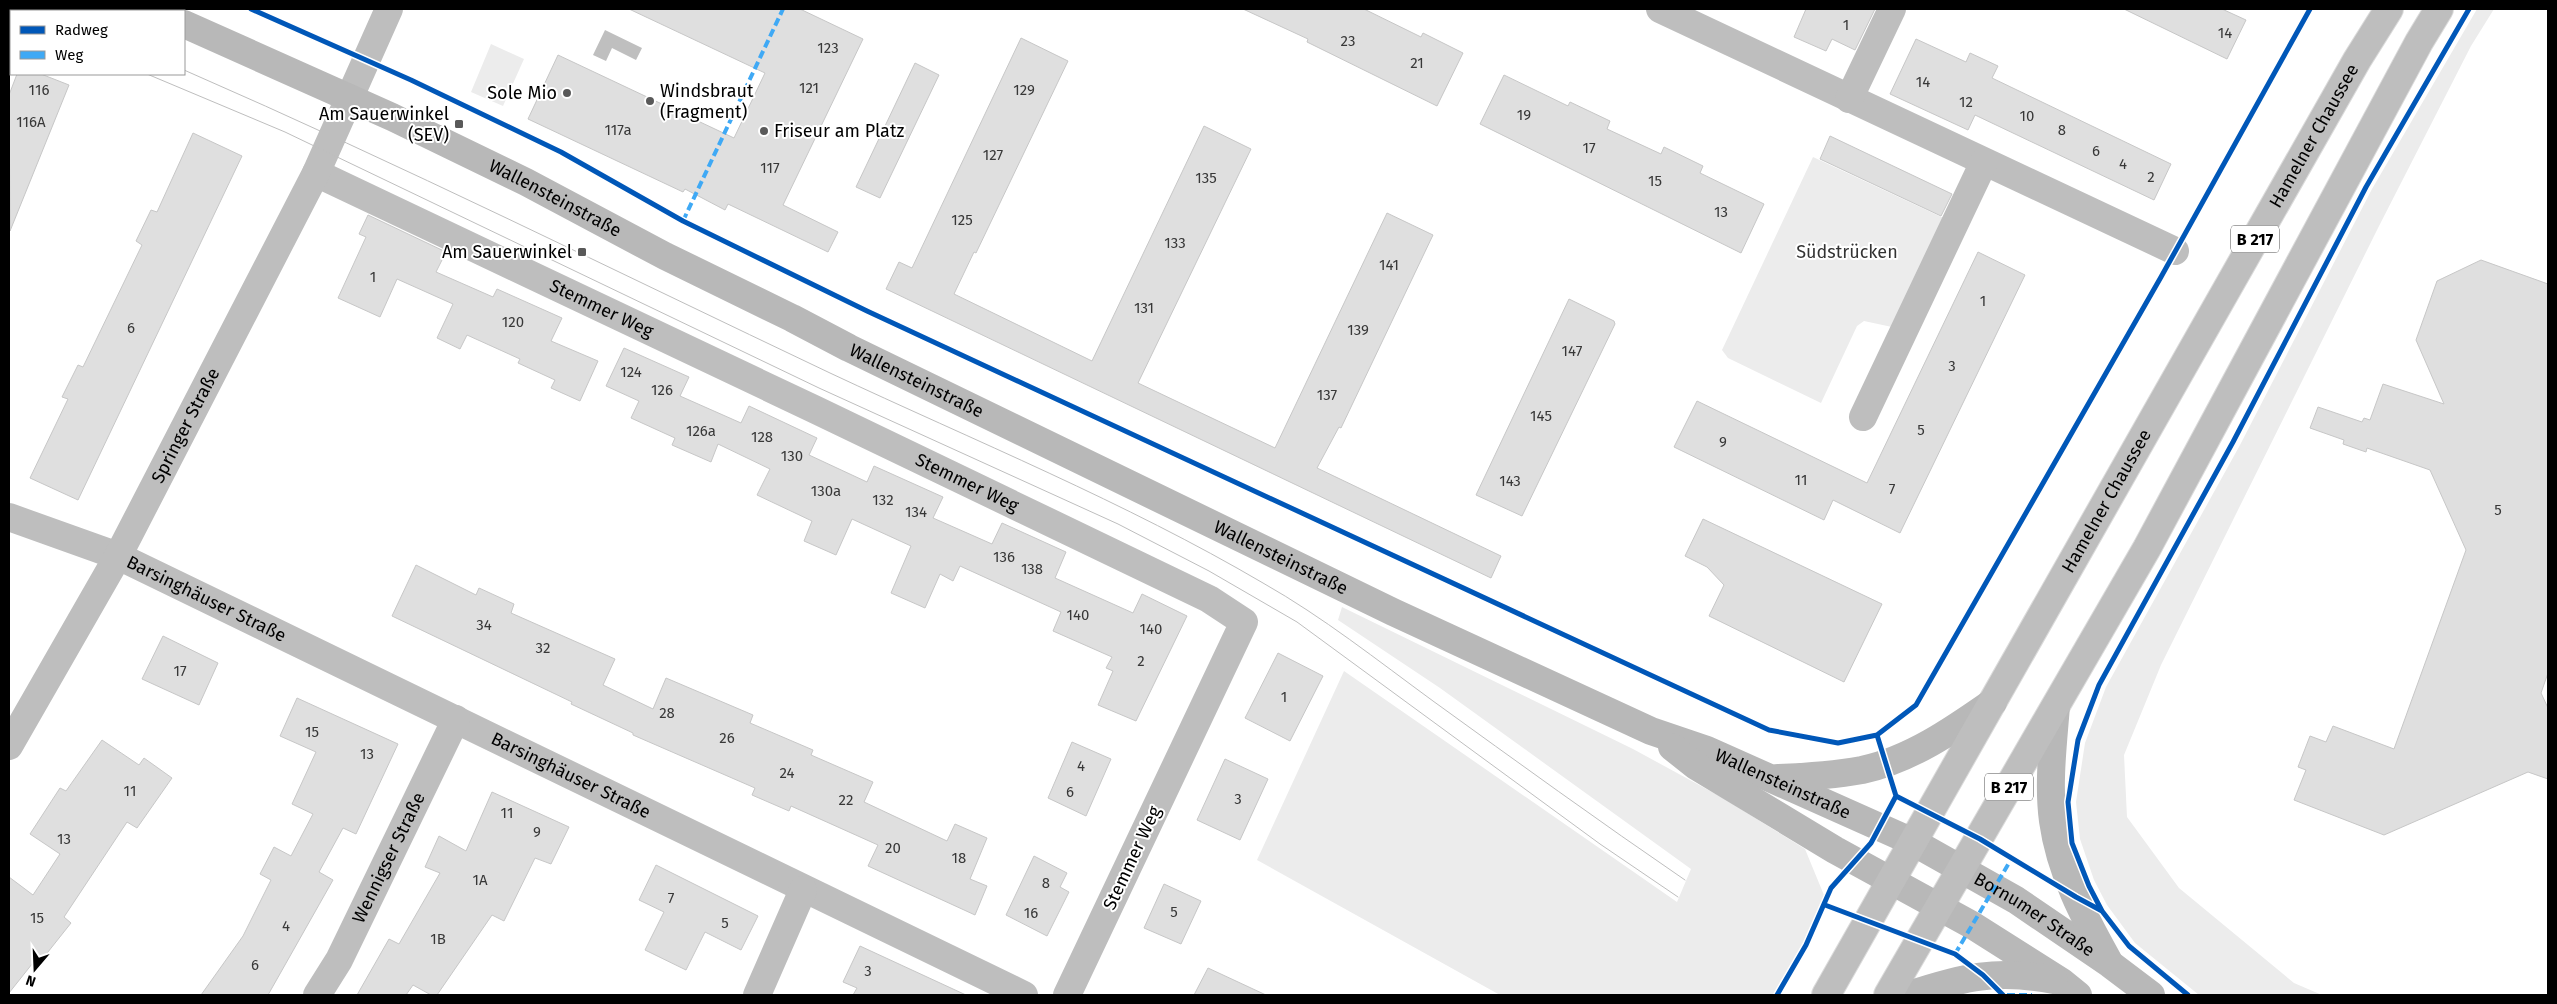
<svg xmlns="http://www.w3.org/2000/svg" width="2557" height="1004" font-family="'Fira Sans',sans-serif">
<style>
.green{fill:#ececec}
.water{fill:#bfbfbf}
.building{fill:#dfdfdf;stroke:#c7c7c7}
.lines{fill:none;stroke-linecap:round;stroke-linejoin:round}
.primary-casing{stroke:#dbdbdb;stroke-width:30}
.street{stroke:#bebebe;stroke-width:28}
.secondary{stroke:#b8b8b8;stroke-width:28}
.primary{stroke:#bebebe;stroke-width:28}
.tram{stroke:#bebebe;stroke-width:1}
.quiet{stroke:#3fa9f5;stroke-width:4;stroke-dasharray:8 4;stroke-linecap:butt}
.cycleway-casing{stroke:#fff;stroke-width:8}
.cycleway{stroke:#0057b8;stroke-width:5}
.poi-dot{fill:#595959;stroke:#fff;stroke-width:2}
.labels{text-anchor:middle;stroke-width:4;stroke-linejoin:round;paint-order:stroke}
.number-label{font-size:15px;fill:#383838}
.shield{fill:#fff;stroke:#4c4c4c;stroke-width:1}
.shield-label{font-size:16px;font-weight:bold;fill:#000}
.poi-label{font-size:18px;fill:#000;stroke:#fff;text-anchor:end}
.street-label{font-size:18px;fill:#000;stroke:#fff}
.park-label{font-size:18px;fill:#333;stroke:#fff}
</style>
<rect width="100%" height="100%" fill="#fff"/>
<path class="green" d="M 2477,9 L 2494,9 L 2471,46 L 2378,228 L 2161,665 L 2124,755 L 2127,817 L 2179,888 L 2294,983 L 2322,995 L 2199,995 L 2135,943 L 2107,905 L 2094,880 L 2080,839 L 2076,802 L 2085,743 L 2106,687 L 2240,445 L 2372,189 Z
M 491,44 L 524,59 L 503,106 L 471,92 Z
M 1813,157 L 1950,221 L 1892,327 L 1864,321 L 1857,326 L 1821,403 L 1728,358 L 1722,350 Z
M 1342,607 L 1633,749 L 1723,798 L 1805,849 L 1826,900 L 1806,945 L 1777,995 L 1500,995 L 1257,860 L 1344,671 L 1677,902 L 1691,869 L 1440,688 L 1338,620 Z"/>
<path class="water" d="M 605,30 L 642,48 L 636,60 L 612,48 L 606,61 L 593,55 Z"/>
<path class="building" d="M 629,9 L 800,9 L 863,39 L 783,205 L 838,232 L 828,252 L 728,204 L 725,210 L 685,189 L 683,192 L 528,119 L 558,55 L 734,138 L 765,73 Z
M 1243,9 L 1364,9 L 1421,37 L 1423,33 L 1463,53 L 1437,106 L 1307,42 L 1308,39 Z
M 1806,9 L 1875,9 L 1855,50 L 1832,39 L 1826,51 L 1794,37 Z
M 2124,9 L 2222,9 L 2246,20 L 2227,59 Z
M 1021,38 L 1068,61 L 976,253 L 974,252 L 954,294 L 1092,361 L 1204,126 L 1251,149 L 1138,383 L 1275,448 L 1387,213 L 1433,235 L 1341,428 L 1339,427 L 1317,468 L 1501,556 L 1491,578 L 886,289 L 899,262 L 912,268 Z
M 1916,39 L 1966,62 L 1970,53 L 1998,66 L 1992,78 L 2171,164 L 2154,200 L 1975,115 L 1968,130 L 1890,94 Z
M 915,63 L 939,75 L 880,198 L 856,187 Z
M 17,74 L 41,74 L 69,85 L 10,231 L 9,95 Z
M 1504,75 L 1568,106 L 1570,102 L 1610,121 L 1607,129 L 1661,154 L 1664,147 L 1703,166 L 1700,173 L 1764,204 L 1741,253 L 1480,124 Z
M 193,133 L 242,156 L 78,500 L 30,478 L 68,399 L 62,397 L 78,365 L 83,367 L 142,245 L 136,241 L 151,210 L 157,212 Z
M 1830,136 L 1952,194 L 1941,216 L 1820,159 Z
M 368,215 L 446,252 L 436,272 L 493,297 L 497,289 L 562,318 L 551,341 L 598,361 L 580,401 L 551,388 L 555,380 L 518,363 L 520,359 L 467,335 L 460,349 L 437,338 L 453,304 L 397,279 L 380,317 L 338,298 L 366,237 L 359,234 Z
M 1978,252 L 2025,275 L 1900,533 L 1833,500 L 1824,520 L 1674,447 L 1697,401 L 1867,483 Z
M 2481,260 L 2548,284 L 2548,673 L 2541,693 L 2548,708 L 2548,779 L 2528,772 L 2384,835 L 2294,800 L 2306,770 L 2298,767 L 2310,736 L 2326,742 L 2333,726 L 2394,749 L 2466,550 L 2430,470 L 2367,448 L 2366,452 L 2343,444 L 2344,440 L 2310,428 L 2318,407 L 2362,422 L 2364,418 L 2370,420 L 2383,384 L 2444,404 L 2416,340 L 2437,281 Z
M 1569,299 L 1614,321 L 1615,324 L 1522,516 L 1476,495 Z
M 624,348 L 689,377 L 680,396 L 741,423 L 749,406 L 817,438 L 809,455 L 867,482 L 874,466 L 943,497 L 933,518 L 992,544 L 1002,523 L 1066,552 L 1055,578 L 1133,613 L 1142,594 L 1187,616 L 1136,721 L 1098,705 L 1113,671 L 1106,668 L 1112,657 L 1053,631 L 1061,612 L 960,566 L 953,581 L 940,574 L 925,608 L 891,593 L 911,546 L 852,519 L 836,555 L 804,541 L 812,521 L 757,495 L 770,469 L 718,444 L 711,462 L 672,445 L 675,438 L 631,418 L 639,401 L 606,386 Z
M 1703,519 L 1882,604 L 1844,682 L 1709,616 L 1724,585 L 1707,567 L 1685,556 Z
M 416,565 L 476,595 L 479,588 L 514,604 L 511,613 L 615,659 L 603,685 L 653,709 L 666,678 L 753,715 L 750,723 L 813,750 L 811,755 L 873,782 L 864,802 L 947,841 L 955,824 L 987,838 L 970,879 L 987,886 L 975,915 L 868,866 L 878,845 L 791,806 L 789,811 L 752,795 L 755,788 L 633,735 L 633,733 L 571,704 L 572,702 L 392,616 Z
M 163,636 L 218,663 L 199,705 L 142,679 Z
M 1278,653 L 1323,676 L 1290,741 L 1245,718 Z
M 297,698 L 398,744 L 356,834 L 343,828 L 319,872 L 333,880 L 268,995 L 201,995 L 243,936 L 271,880 L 260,874 L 274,847 L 291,856 L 313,814 L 292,804 L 316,752 L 280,736 Z
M 102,740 L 139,765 L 144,758 L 172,778 L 137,828 L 127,822 L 64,917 L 71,923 L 40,962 L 36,959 L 9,993 L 9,877 L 33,895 L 60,854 L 30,834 L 60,788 L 66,791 Z
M 1072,742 L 1111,759 L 1086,816 L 1048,798 Z
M 1225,759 L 1268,779 L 1240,840 L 1197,820 Z
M 492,792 L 569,827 L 551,864 L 535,858 L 504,921 L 492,915 L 437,995 L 431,995 L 413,985 L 406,995 L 357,995 L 389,939 L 399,944 L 440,873 L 425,867 L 439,836 L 466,851 Z
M 1034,856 L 1067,873 L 1060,887 L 1069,892 L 1047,936 L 1006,915 Z
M 656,865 L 758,916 L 741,950 L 705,932 L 686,970 L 645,950 L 664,912 L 639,900 Z
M 1164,884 L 1201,901 L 1181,944 L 1144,928 Z
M 860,946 L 966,995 L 853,995 L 857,988 L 843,982 Z
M 1208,968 L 1266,995 L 1194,995 Z"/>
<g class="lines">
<g class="primary-casing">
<g id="primary">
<path id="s6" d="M 1826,995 L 2357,60 L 2389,9"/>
<path d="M 1888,995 L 2147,548 L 2419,42 L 2439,9"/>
</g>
</g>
<g class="street">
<path d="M 1660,9 L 2175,251"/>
<path d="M 1849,99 L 1892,9"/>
<path id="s1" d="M 316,173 L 816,410 L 1209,599 L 1244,622 L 1067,995"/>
<path d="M 1863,417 L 1984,162"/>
<path id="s2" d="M 9,517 L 118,556 L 1024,995"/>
<path id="s3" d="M 9,746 L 118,556 L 316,173 L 389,9"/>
<path id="s4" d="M 317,995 L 339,960 L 456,719"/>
<path d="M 757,995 L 803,890"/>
</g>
<g class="secondary">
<path d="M 150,9 L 156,11"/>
<path id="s5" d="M 184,24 L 392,117 L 526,182 L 665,256 L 792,318 L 849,348 L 1393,612 L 1651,731 L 1707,750 L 1913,842 L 2016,900 L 2110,964 L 2151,995"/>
<path d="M 2056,706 C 2053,744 2048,784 2053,821 C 2060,872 2084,917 2108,960"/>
<path d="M 1672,747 L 1696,766 L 1835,850 L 1972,925 L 2062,982 L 2078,995"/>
<path d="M 1778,778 C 1806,777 1834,775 1862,770 C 1910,760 1953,730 1993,702"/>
<path d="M 1909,995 C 1963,977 1997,969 2054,980"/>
</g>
<use href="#primary" class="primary"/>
<path class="tram" d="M 25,9 L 32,11
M 9,23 L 11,23
M 184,70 C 402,165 615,271 830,373 C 975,441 1125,502 1263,583 C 1323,617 1377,660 1433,701 C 1516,761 1600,822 1685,880
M 147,74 L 285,132 L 819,388 L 1118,524 L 1209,571 L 1297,622 L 1600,844 L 1678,897"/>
<path class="quiet" d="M 683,221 L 783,9
M 1955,954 L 2012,858
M 2007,995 L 2032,995"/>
<g class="cycleway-casing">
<path id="cycleway" d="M 251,9 L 411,80 L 561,152 L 683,221 L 867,311 L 1769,730 L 1838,743 L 1877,735 L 1916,705 L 2161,277 L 2310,9
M 1896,796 L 1980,839 L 2076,897 L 2102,911
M 1825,905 L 1955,954 L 1983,975 L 2003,995
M 1777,995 L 1806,945 L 1831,888 L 1871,843 L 1896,796 L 1877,735
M 2188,995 L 2129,946 L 2102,911 L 2089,886 L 2072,843 L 2068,802 L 2078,740 L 2099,685 L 2233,442 L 2366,187 L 2469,9"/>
</g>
<use href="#cycleway" class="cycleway"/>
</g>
<g class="poi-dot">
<circle cx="567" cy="93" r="5"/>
<circle cx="650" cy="101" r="5"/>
<rect x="454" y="119" width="10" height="10" rx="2.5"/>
<circle cx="764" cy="131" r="5"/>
<rect x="577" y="247" width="10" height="10" rx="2.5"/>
</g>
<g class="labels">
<g class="number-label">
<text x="1846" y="30">1</text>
<text x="2225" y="38">14</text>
<text x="1348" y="46">23</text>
<text x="828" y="53">123</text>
<text x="1417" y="68">21</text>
<text x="1923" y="87">14</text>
<text x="809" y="93">121</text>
<text x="39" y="95">116</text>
<text x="1024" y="95">129</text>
<text x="1966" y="107">12</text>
<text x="1524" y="120">19</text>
<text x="2027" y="121">10</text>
<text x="31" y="127">116A</text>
<text x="618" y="135">117a</text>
<text x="2062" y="135">8</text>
<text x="1589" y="153">17</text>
<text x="2096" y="156">6</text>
<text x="993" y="160">127</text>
<text x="2123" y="169">4</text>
<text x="770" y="173">117</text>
<text x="2151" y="182">2</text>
<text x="1206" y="183">135</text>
<text x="1655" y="186">15</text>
<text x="1721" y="217">13</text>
<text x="962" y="225">125</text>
<text x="1175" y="248">133</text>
<text x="1389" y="270">141</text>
<text x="373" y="282">1</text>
<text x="1983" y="306">1</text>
<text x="1144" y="313">131</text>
<text x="513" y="327">120</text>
<text x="131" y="333">6</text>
<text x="1358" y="335">139</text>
<text x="1572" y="356">147</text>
<text x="1952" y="371">3</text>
<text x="631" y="377">124</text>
<text x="662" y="395">126</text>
<text x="1327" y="400">137</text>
<text x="1541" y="421">145</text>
<text x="1921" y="435">5</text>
<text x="701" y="436">126a</text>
<text x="762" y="442">128</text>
<text x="1723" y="447">9</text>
<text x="792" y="461">130</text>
<text x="1801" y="485">11</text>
<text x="1510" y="486">143</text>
<text x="1892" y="494">7</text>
<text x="826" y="496">130a</text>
<text x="883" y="505">132</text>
<text x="2498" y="515">5</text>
<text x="916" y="517">134</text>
<text x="1004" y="562">136</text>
<text x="1032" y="574">138</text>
<text x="1078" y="620">140</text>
<text x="484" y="630">34</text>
<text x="1151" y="634">140</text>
<text x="543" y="653">32</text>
<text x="1141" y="666">2</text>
<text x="180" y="676">17</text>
<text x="1284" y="702">1</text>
<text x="667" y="718">28</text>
<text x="312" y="737">15</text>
<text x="727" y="743">26</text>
<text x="367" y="759">13</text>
<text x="1081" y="771">4</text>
<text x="787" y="778">24</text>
<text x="130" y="796">11</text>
<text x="1070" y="797">6</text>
<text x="1238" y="804">3</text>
<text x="846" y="805">22</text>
<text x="507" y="818">11</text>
<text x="537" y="837">9</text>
<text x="64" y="844">13</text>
<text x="893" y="853">20</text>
<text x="959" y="863">18</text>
<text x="480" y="885">1A</text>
<text x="1046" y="888">8</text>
<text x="671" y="903">7</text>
<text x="1174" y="917">5</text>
<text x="1031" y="918">16</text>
<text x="37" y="923">15</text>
<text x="725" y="928">5</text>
<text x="286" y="931">4</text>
<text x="438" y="944">1B</text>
<text x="255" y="970">6</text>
<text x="868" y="976">3</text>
</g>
<g class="shield">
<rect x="2231" y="225.5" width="48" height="27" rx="4"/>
<rect x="1985" y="773.5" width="48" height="27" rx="4"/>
</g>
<g class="shield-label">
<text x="2255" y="245">B 217</text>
<text x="2009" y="793">B 217</text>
</g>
<g class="poi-label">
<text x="660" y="97" text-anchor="start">Windsbraut<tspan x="660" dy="21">(Fragment)</tspan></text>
<text x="557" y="99">Sole Mio</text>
<text x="449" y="120">Am Sauerwinkel<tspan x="449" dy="21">(SEV)</tspan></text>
<text x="774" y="137" text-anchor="start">Friseur am Platz</text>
<text x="572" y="258">Am Sauerwinkel</text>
</g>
<g class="street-label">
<text dy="6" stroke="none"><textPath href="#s6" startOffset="988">Hamelner Chaussee</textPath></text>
<text dy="6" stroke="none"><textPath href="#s5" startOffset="410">Wallensteinstraße</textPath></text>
<text dy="6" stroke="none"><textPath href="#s1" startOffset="316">Stemmer Weg</textPath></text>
<text dy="6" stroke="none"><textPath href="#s5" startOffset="815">Wallensteinstraße</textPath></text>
<text dy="6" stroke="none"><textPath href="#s3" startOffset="366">Springer Straße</textPath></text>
<text dy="6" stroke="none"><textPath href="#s1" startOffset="721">Stemmer Weg</textPath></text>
<text dy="6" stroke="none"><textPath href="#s6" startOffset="568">Hamelner Chaussee</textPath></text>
<text dy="6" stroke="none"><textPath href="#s5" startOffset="1220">Wallensteinstraße</textPath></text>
<text dy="6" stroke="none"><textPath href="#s2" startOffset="214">Barsinghäuser Straße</textPath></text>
<text dy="6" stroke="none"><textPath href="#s2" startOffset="619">Barsinghäuser Straße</textPath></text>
<text dy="6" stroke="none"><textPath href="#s5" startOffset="1771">Wallensteinstraße</textPath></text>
<text dy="6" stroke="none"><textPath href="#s4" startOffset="155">Wennigser Straße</textPath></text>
<text transform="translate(1132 858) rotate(-65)" y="6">Stemmer Weg</text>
<text dy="6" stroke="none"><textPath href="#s5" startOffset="2055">Bornumer Straße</textPath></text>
</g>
<g class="park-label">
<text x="1847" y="258">Südstrücken</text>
</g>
</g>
<rect width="2557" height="1004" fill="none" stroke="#000000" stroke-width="20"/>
<rect x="10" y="10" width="175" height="65" fill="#ffffff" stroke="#999999"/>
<rect x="20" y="26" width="25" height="8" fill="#0057b8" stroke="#999999"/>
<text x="55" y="35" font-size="15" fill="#000000">Radweg</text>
<rect x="20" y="51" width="25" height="8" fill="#3fa9f5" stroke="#999999"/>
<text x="55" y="60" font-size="15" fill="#000000">Weg</text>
<g transform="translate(35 969) rotate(199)" stroke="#ffffff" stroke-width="4" paint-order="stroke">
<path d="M0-4L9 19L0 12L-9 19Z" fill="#000000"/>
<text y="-8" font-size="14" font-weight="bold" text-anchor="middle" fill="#000000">N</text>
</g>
</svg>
